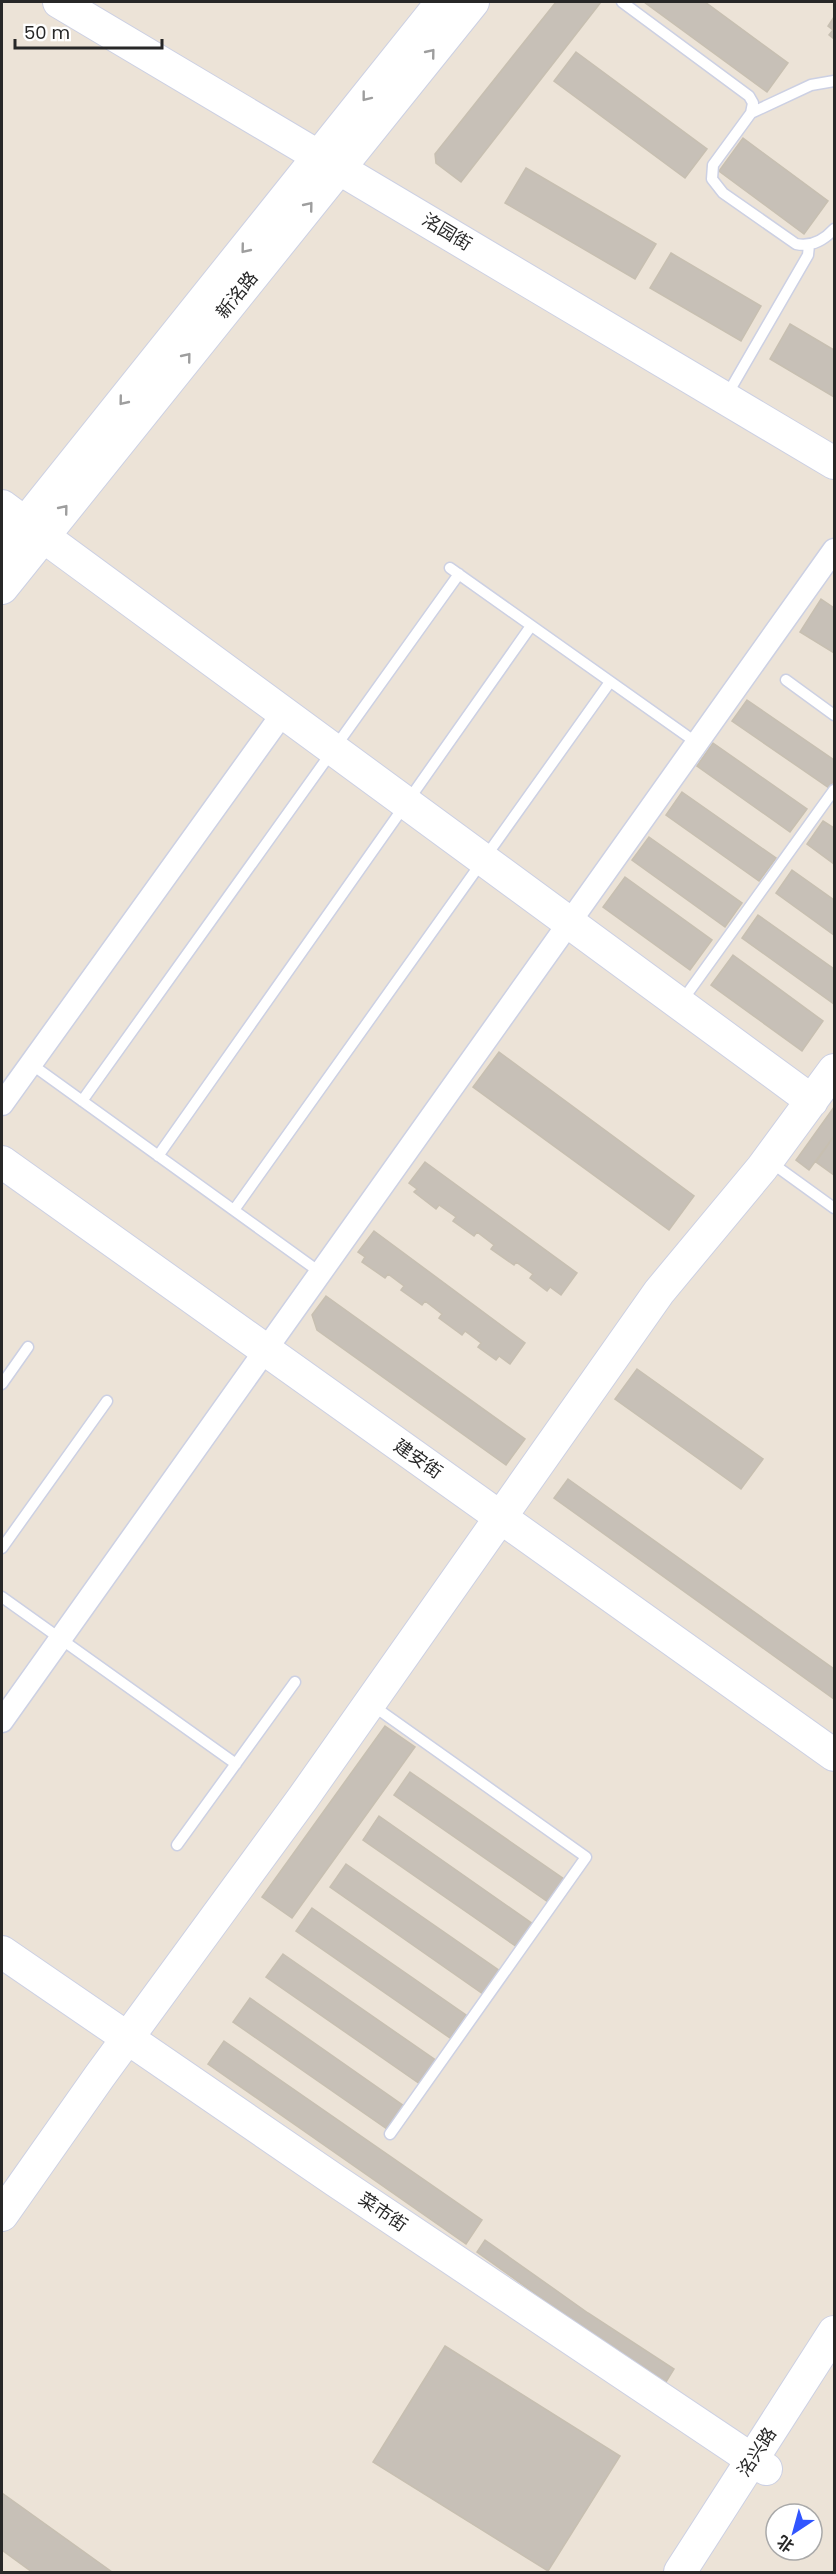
<svg xmlns="http://www.w3.org/2000/svg" width="836" height="2574" font-family="Poppins,'Noto Sans SC',sans-serif">
<style>
.building{fill:#c7c0b7;stroke:#c7bfb1;stroke-width:1.5}
.lines{fill:none;stroke-linecap:round;stroke-linejoin:round}
.lane-casing{stroke:#ccd0e3;stroke-width:13}
.street-casing{stroke:#ccd0e3;stroke-width:25}
.secondary-casing{stroke:#ccd0e3;stroke-width:34}
.lane{stroke:#fff;stroke-width:10}
.street{stroke:#fff;stroke-width:22}
.secondary{stroke:#fff;stroke-width:32}
.oneway{stroke:#9e9e9e}
.labels{text-anchor:middle;stroke-width:4.5;stroke-linejoin:round;paint-order:stroke}
.street-label{font-size:18px;fill:#272727;stroke:#fff}
</style>
<rect width="100%" height="100%" fill="#ece3d7"/>
<path class="building" d="M 556,2 L 601,2 L 461,182 L 436,163 L 435,154 Z
M 644,2 L 705,2 L 788,63 L 767,92 Z
M 834,17 L 834,39 L 829,35 L 833,30 L 828,26 Z
M 576,52 L 707,149 L 685,178 L 554,81 Z
M 743,138 L 828,201 L 804,234 L 719,171 Z
M 526,168 L 656,244 L 635,279 L 505,203 Z
M 671,253 L 761,306 L 741,341 L 650,288 Z
M 790,324 L 834,350 L 834,397 L 770,359 Z
M 821,599 L 834,608 L 834,653 L 800,632 Z
M 747,700 L 834,760 L 834,780 L 829,788 L 732,721 Z
M 713,743 L 807,809 L 790,832 L 697,766 Z
M 682,792 L 776,858 L 759,881 L 666,815 Z
M 823,821 L 834,828 L 834,864 L 807,844 Z
M 649,837 L 742,903 L 725,927 L 632,860 Z
M 792,870 L 834,900 L 834,935 L 776,893 Z
M 625,877 L 712,940 L 690,970 L 603,907 Z
M 758,915 L 834,969 L 834,1004 L 742,938 Z
M 733,955 L 823,1021 L 802,1051 L 711,985 Z
M 499,1052 L 694,1196 L 669,1230 L 473,1087 Z
M 834,1107 L 834,1136 L 809,1170 L 796,1160 Z
M 834,1136 L 834,1175 L 816,1162 Z
M 425,1162 L 577,1273 L 561,1295 L 550,1287 L 547,1291 L 530,1278 L 533,1274 L 516,1262 L 514,1265 L 491,1249 L 494,1245 L 477,1232 L 474,1236 L 453,1221 L 456,1217 L 439,1205 L 436,1209 L 414,1192 L 417,1189 L 409,1183 Z
M 374,1231 L 525,1343 L 510,1364 L 499,1356 L 496,1360 L 478,1347 L 481,1343 L 465,1331 L 462,1335 L 439,1318 L 442,1314 L 425,1301 L 422,1305 L 401,1290 L 404,1286 L 388,1274 L 385,1278 L 362,1262 L 365,1257 L 358,1252 Z
M 326,1296 L 525,1439 L 506,1465 L 317,1330 L 312,1315 Z
M 637,1369 L 763,1459 L 741,1489 L 615,1399 Z
M 568,1479 L 834,1669 L 834,1699 L 554,1498 Z
M 385,1726 L 415,1747 L 292,1918 L 262,1897 Z
M 410,1772 L 564,1879 L 548,1902 L 394,1795 Z
M 379,1816 L 533,1924 L 517,1947 L 363,1840 Z
M 346,1864 L 500,1971 L 483,1994 L 330,1887 Z
M 312,1908 L 466,2015 L 450,2038 L 296,1931 Z
M 283,1954 L 437,2061 L 420,2084 L 266,1977 Z
M 250,1998 L 404,2106 L 387,2129 L 233,2022 Z
M 224,2041 L 482,2220 L 466,2244 L 208,2064 Z
M 485,2240 L 588,2313 L 674,2369 L 666,2382 L 579,2325 L 477,2252 Z
M 445,2346 L 620,2456 L 548,2571 L 373,2462 Z
M 2,2493 L 112,2572 L 32,2572 L 2,2550 Z"/>
<g class="lines">
<g class="lane-casing">
<path id="lane" d="M 622,2 L 749,96 L 753,103 L 751,113 L 713,165 L 712,179 L 723,193 L 796,244 C 811,247 824,240 834,229
M 751,113 L 811,85 L 834,81
M 727,395 L 808,255 L 809,245
M 450,568 L 697,743
M 786,680 L 834,715
M 682,1001 L 834,790
M 31,1064 L 321,1273
M 82,1101 L 459,574
M 158,1156 L 531,626
M 769,1161 L 834,1208
M 234,1210 L 610,682
M 2,1384 L 28,1347
M 2,1548 L 107,1401
M 2,1597 L 236,1764
M 372,1705 L 586,1857 L 390,2134
M 177,1845 L 295,1682"/>
</g>
<g class="street-casing">
<path id="street" d="M 2,1104 L 283,713
M 2,1721 L 834,550"/>
</g>
<g class="secondary-casing">
<path id="secondary" d="M 59,2 L 834,463
M 2,506 L 812,1101
M 2,552 L 442,2
M 2,588 L 473,2
M 2,1162 L 834,1755
M 2,1952 L 336,2181 L 766,2469
M 2,2215 L 99,2077 L 303,1798 L 659,1292 L 762,1168 L 834,1070
M 680,2572 L 834,2332"/>
</g>
<use href="#lane" class="lane"/>
<use href="#street" class="street"/>
<use href="#secondary" class="secondary"/>
</g>
<defs><path id="oneway-chevron" d="M-2-3.5L2.5 0L-2 3.5" fill="none" stroke-width="1.6" stroke-linecap="round" stroke-linejoin="round" transform="scale(1.5)"/></defs>
<g class="oneway">
<use href="#oneway-chevron" transform="translate(431 53) rotate(-51)"/>
<use href="#oneway-chevron" transform="translate(366 97) rotate(128)"/>
<use href="#oneway-chevron" transform="translate(309 206) rotate(-51)"/>
<use href="#oneway-chevron" transform="translate(245 249) rotate(129)"/>
<use href="#oneway-chevron" transform="translate(187 357) rotate(-51)"/>
<use href="#oneway-chevron" transform="translate(123 401) rotate(129)"/>
<use href="#oneway-chevron" transform="translate(64 509) rotate(-51)"/>
</g>
<g class="labels">
<g class="street-label">
<text transform="translate(447 232) rotate(31)" y="6">洺园街</text>
<text transform="translate(237 295) rotate(-51)" y="6">新洺路</text>
<text transform="translate(418 1459) rotate(35)" y="6">建安街</text>
<text transform="translate(383 2212) rotate(34)" y="6">菜市街</text>
<text transform="translate(757 2452) rotate(-57)" y="6">洺兴路</text>
</g>
</g>
<rect width="836" height="2574" fill="none" stroke="#272727" stroke-width="6"/>
<g transform="translate(794 2532) rotate(216)"><circle r="28" fill="#ffffff" stroke="#a9a9a9" stroke-width="1.5"/>
<path d="M0-4.5L10 22L0 15L-10 22Z" fill="#3155ff"/>
<text y="-9" font-size="16" font-weight="bold" text-anchor="middle" fill="#272727">北</text>
</g>
<path d="M15 39v9h147v-9" fill="none" stroke="#272727" stroke-width="3"/>
<text x="24" y="39" font-size="18" fill="#272727" stroke="#ffffff" stroke-width="4.5" paint-order="stroke">50 m</text>
</svg>
